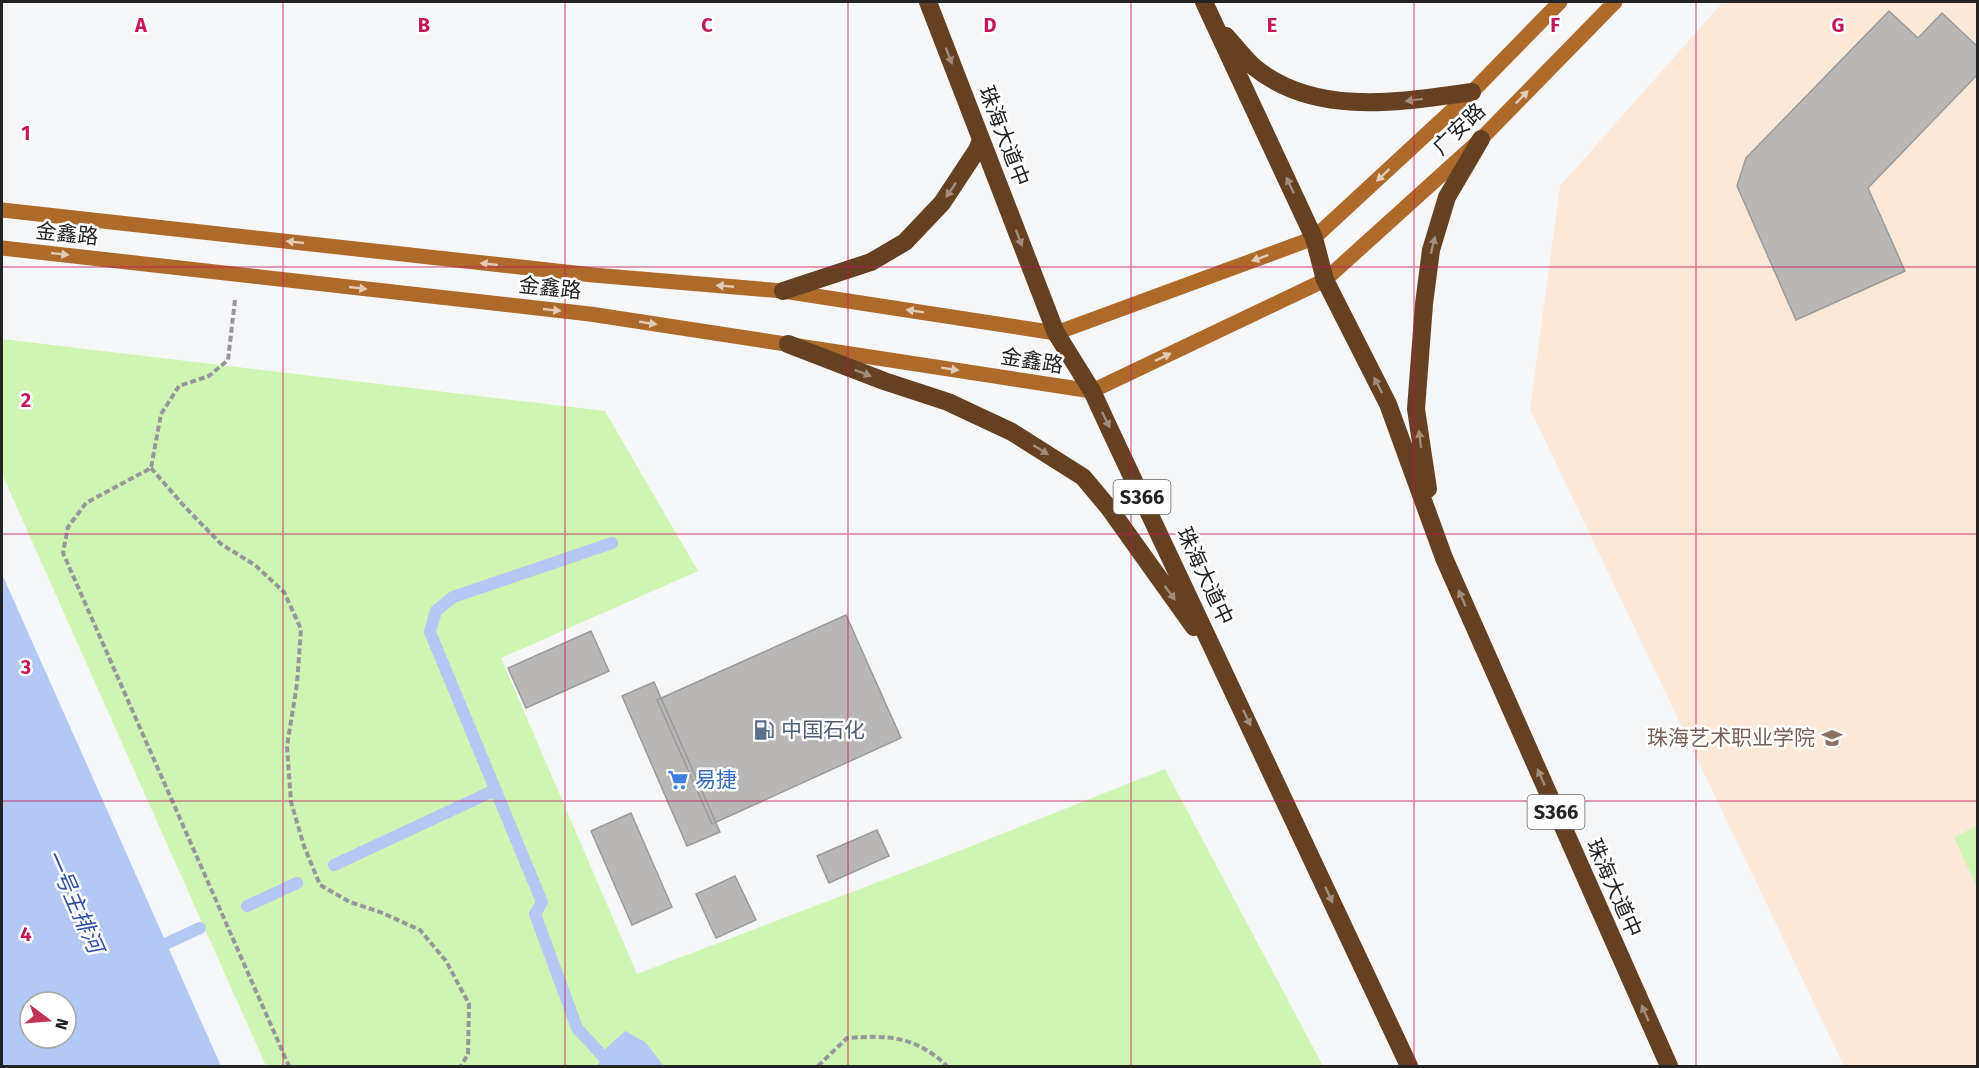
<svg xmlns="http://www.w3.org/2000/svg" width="1979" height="1068" font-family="'Fira Sans','Noto Sans SC',sans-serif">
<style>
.education{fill:#fce8d8}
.green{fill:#d0f5b2}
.water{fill:#b3c8f4;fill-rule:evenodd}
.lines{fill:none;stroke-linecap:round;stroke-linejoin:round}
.stream{stroke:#b3c8f4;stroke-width:12}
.building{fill:#b9b7b6;stroke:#9b9a99;stroke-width:1.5}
.path{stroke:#979799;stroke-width:4;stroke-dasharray:6 3;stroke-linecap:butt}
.secondary{stroke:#ae6a2b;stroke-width:15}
.highway{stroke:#654021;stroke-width:18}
.oneway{fill:#a38c7a}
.oneway2{fill:#e3cbb5}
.grid{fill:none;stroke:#c2185b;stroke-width:1.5;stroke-opacity:0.55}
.labels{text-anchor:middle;stroke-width:5;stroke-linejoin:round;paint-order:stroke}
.shield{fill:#fff;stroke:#656566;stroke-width:1.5}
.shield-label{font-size:20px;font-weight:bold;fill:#232324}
.street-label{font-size:21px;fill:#232324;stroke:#fff}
.service-label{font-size:21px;fill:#4e5e75;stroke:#fff;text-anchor:start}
.education-label{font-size:21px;fill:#785e54;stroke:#fff;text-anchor:end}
.shop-label{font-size:21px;fill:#366cbe;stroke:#fff;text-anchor:start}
.water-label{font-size:22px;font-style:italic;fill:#2d4ea1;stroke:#fff}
.grid-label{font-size:20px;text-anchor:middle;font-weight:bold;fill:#c2185b;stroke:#fff;stroke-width:5;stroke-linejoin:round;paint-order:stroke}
</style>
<rect width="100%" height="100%" fill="#f5f6f8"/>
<path class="education" d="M 1723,2 L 1977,2 L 1977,1066 L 1844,1066 L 1530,409 L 1560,186 Z"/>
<path class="green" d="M 2,339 L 605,411 L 698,571 L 501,658 L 637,974 L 949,855 L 1165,769 L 1323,1066 L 266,1066 L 2,474 Z
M 1977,826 L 1977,888 L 1954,837 Z"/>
<path class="water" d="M 2,574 L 221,1066 L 2,1066 ZM 30,1002 L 66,1002 L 66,1038 L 30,1038 Z
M 625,1031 L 645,1042 L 664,1066 L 598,1066 L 601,1053 Z"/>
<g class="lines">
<path class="stream" d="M 334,865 L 495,790
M 247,906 L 297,883
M 152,950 L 200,928
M 612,1066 L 577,1028 L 535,914 L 542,902 L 430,632 L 436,611 L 453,597 L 612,543"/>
</g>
<path class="building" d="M 1889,11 L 1918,38 L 1942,13 L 1978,47 L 1978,74 L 1868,188 L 1905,271 L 1796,320 L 1737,186 L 1746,158 Z
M 846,615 L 901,738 L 712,824 L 657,700 Z
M 591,631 L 609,671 L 526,708 L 508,668 Z
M 654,682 L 720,832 L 687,846 L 622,696 Z
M 631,813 L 672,907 L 632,925 L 591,831 Z
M 877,830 L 889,856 L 829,883 L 817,856 Z
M 735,876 L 756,920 L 716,938 L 696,894 Z"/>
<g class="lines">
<path class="path" d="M 235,300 L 228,360 L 209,376 L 179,386 L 161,414 L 151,468 L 86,503 L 68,527 L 63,553 L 289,1066
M 151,468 L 184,506 L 221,544 L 255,565 L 284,592 L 301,629 L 297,684 L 287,746 L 291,802 L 304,846 L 320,885 L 350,902 L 380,912 L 420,930 L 446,961 L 469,1004 L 468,1054 L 461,1066
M 818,1066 L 847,1038 C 887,1035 916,1036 947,1066"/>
<path class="secondary" d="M 2,210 L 593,275 L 783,291 L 1056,333 L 1314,238 L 1472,92 L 1560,2
M 2,248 L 590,314 L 1092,391 L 1325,280 L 1481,139 L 1615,2"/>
<path class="highway" d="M 928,2 L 1056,333 L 1092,391 L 1110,430 L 1409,1066
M 1204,2 L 1314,238 L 1325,280 L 1388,404 L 1444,558 L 1669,1066
M 1226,36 C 1235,46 1244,58 1254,67 C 1315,117 1400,102 1472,92
M 783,291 L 871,262 L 905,242 L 942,203 L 977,150 L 981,140
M 788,344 L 884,381 L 948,402 L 1012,432 L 1083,477 L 1109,508 L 1194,627
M 1428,489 L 1416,409 L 1424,304 L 1431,250 L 1447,197 L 1481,139"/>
</g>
<defs><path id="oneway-solid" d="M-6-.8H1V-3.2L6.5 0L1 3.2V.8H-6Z" transform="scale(1.5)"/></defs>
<g class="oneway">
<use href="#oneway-solid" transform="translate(949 56) rotate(69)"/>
<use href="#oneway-solid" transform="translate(1414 100) rotate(173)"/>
<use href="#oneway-solid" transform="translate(1290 185) rotate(-115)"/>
<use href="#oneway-solid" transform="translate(951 190) rotate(124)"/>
<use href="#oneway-solid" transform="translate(1019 238) rotate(69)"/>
<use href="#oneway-solid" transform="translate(1433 245) rotate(-76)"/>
<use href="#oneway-solid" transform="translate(863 373) rotate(21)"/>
<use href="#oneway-solid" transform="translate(1378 385) rotate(-117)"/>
<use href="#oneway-solid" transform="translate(1106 420) rotate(64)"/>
<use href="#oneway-solid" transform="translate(1420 439) rotate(-97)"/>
<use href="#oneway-solid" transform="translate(1041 450) rotate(32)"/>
<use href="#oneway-solid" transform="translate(1170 593) rotate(54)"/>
<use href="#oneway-solid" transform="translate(1462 598) rotate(-114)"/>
<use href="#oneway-solid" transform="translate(1247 718) rotate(65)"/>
<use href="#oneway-solid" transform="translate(1541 777) rotate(-114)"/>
<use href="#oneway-solid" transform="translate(1329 895) rotate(65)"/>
<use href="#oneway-solid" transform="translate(1645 1013) rotate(-114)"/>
</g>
<g class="oneway2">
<use href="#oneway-solid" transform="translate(1522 97) rotate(-46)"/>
<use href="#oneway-solid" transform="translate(1383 175) rotate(137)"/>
<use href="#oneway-solid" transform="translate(295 242) rotate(-174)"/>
<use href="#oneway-solid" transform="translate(60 254) rotate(6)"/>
<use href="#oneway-solid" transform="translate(1260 258) rotate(160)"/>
<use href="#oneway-solid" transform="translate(489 264) rotate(-174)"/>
<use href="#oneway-solid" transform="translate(725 286) rotate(-175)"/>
<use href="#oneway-solid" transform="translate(358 288) rotate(6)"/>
<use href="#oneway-solid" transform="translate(552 310) rotate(6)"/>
<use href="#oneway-solid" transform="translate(915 311) rotate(-171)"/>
<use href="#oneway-solid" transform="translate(648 323) rotate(9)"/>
<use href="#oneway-solid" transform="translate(1163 357) rotate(-26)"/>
<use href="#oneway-solid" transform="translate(950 369) rotate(9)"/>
</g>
<path class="grid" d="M 283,2 L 283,1066M 565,2 L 565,1066M 848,2 L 848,1066M 1131,2 L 1131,1066M 1414,2 L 1414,1066M 1696,2 L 1696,1066M 2,267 L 1978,267M 2,534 L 1978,534M 2,801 L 1978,801"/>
<defs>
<g id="fuel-bare" transform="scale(1.62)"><path d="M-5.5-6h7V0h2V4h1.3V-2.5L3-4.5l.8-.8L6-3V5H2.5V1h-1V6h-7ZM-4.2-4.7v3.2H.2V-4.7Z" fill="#5c6f8a" stroke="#fff" stroke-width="2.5" paint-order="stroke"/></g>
<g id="university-bare" transform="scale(1.62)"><path d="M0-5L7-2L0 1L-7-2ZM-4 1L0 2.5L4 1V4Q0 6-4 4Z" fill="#8d6e63" stroke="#fff" stroke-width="2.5" paint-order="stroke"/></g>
<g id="supermarket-bare" transform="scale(1.62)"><path d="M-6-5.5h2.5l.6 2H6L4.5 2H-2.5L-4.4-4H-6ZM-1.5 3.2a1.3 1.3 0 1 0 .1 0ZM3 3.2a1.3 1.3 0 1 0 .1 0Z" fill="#3f7fe0" stroke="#fff" stroke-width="2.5" paint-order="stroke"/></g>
</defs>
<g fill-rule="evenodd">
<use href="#fuel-bare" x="764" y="730"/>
<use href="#university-bare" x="1832" y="738"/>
<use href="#supermarket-bare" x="678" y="780"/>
</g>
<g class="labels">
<g class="shield">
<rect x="1113.5" y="480" width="57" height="34" rx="4.5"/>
<rect x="1527.5" y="795" width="57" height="34" rx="4.5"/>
</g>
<g class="shield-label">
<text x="1142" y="504">S366</text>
<text x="1556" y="819">S366</text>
</g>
<g class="street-label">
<text transform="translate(1459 129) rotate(-44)" y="7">广安路</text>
<text transform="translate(1004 136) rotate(69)" y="7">珠海大道中</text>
<text transform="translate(67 234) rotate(6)" y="7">金鑫路</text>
<text transform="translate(550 288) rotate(6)" y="7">金鑫路</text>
<text transform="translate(1032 361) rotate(9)" y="7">金鑫路</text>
<text transform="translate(1205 576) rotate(65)" y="7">珠海大道中</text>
<text transform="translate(1614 888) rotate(66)" y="7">珠海大道中</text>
</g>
<g class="service-label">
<text x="781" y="737">中国石化</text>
</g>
<g class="education-label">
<text x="1815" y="745">珠海艺术职业学院</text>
</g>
<g class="shop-label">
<text x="695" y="787">易捷</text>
</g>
<g class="water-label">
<text transform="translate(75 901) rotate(66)" y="8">一号主排河</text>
</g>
</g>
<g class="grid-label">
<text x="141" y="32">A</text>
<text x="424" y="32">B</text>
<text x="707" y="32">C</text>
<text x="990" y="32">D</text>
<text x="1272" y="32">E</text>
<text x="1555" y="32">F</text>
<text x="1838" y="32">G</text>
<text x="26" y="140">1</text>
<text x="26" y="407">2</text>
<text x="26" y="674">3</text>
<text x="26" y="941">4</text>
</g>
<rect width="1979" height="1068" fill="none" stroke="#232324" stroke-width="6"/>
<g transform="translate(48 1020) rotate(106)"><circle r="28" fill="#ffffff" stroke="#a7a7a7" stroke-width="1.5"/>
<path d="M0-4.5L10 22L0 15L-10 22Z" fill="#c13256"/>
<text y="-9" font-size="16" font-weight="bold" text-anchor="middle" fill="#232324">N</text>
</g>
</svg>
